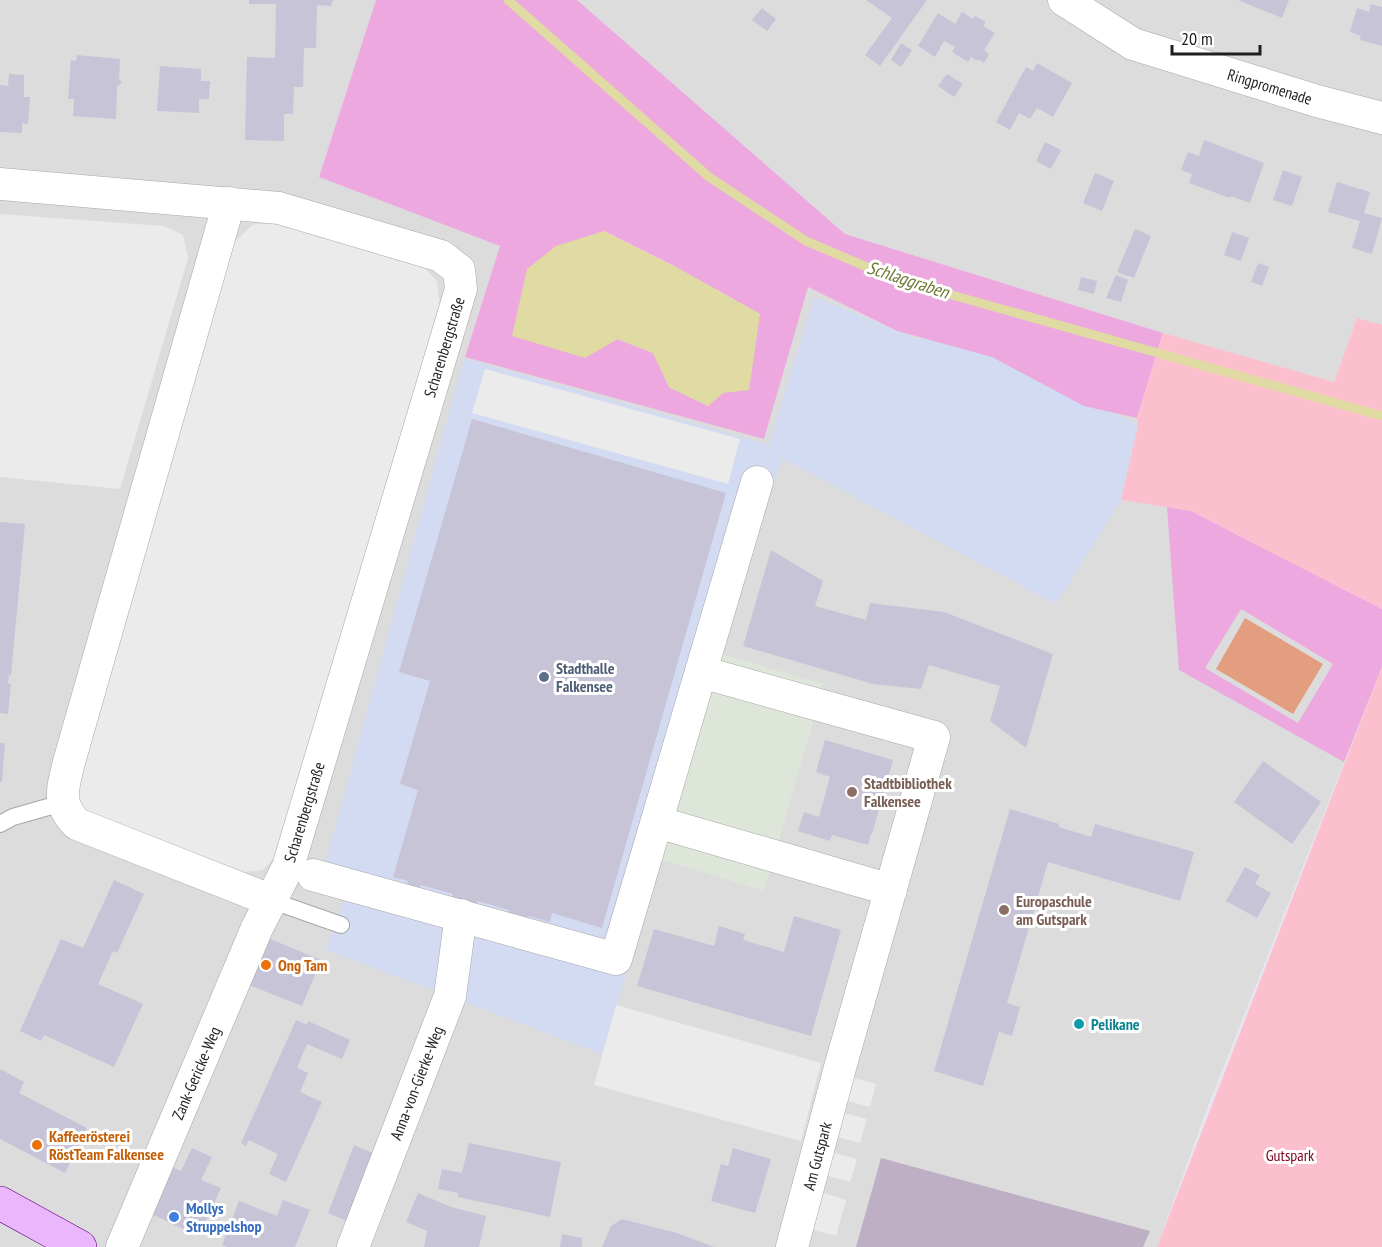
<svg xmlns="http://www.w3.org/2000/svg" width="1382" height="1247" font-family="'PT Sans Narrow',sans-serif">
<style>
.residential{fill:#dcdcdd}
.commercial{fill:#d3dbf2}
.construction{fill:#beafc5}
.grass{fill:#eca8df;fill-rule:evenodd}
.park{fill:#fcbfcd}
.pitch{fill:#e39d7f}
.parking{fill:#ebebeb}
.plaza{fill:#dde6d8}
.water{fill:#e0daa3}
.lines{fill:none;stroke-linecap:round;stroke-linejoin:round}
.stream{stroke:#e0daa3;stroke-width:9}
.building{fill:#c7c4d7}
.lane-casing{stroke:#a6a6a6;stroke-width:18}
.street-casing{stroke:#a6a6a6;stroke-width:33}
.secondary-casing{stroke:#62007b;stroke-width:34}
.lane{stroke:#fff;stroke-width:16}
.street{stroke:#fff;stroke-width:32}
.secondary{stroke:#eab6fc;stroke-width:33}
.service-dot{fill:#5c6f8a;stroke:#fff;stroke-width:2}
.education-dot{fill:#8d6e63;stroke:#fff;stroke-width:2}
.food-dot{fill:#e8710a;stroke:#fff;stroke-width:2}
.culture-dot{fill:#0f9aa8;stroke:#fff;stroke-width:2}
.shop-dot{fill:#3f7fe0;stroke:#fff;stroke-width:2}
.labels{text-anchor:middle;stroke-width:6;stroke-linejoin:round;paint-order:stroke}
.street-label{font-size:16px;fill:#1f1f1f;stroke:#fff}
.service-label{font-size:16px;font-weight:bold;fill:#4e5e75;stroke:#fff;text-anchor:start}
.education-label{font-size:16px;font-weight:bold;fill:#785e54;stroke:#fff;text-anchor:start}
.food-label{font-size:16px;font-weight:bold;fill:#c56008;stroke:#fff;text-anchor:start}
.culture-label{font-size:16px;font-weight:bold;fill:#0d838f;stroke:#fff;text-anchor:start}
.park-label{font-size:16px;fill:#830723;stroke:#fff}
.shop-label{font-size:16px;font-weight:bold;fill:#366cbe;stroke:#fff;text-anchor:start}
.water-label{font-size:18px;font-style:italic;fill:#6d7a33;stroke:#fff}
</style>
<rect width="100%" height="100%" fill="#e8e4f0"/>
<path class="residential" d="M 0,0 L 376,0 L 319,177 L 500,246 L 465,357 L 808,287 L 897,331 L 992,357 L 1084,406 L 1137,418 L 1138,425 L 1121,500 L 1191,511 L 1382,609 L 1382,667 L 1206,1111 L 1157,1247 L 0,1247 Z
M 577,0 L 1382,0 L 1382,325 L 1357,318 L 1334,382 L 1163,333 L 845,234 Z"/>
<path class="commercial" d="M 814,297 L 915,338 L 975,345 L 1138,425 L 1121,500 L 1056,604 L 782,458 L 602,1054 L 326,950 L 344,899 L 321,879 L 464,358 L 769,445 Z"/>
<path class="construction" d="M 881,1158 L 1150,1231 L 1143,1247 L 856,1247 Z"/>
<path class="grass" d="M 376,0 L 577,0 L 845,234 L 1163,333 L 1137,418 L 1084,406 L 992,357 L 897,331 L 808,287 L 764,439 L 465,357 L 500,246 L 319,177 ZM 604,231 L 674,266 L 760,314 L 723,393 L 708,406 L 669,387 L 653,353 L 617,339 Z
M 1167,507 L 1191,511 L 1382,609 L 1382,667 L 1344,762 L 1179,670 ZM 1241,609 L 1333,664 L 1298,723 L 1205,668 Z"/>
<path class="park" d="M 1357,318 L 1382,325 L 1382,609 L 1191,511 L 1121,500 L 1138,425 L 1137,418 L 1163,333 L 1334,382 Z
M 1382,667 L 1382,1247 L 1157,1247 Z"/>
<path class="pitch" d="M 1245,618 L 1323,664 L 1293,714 L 1216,669 Z"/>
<path class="parking" d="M 0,214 L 164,226 L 183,235 L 188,258 L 120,489 L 0,477 Z
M 276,222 L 420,263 L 437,281 L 440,306 L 280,851 L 263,870 L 234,873 L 101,823 L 78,804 L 74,780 L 233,244 L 252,225 Z
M 485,369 L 740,439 L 728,484 L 472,413 Z
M 616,1005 L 821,1063 L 801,1141 L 594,1085 Z
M 850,1077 L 876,1084 L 870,1107 L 844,1100 Z
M 841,1112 L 867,1119 L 860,1143 L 834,1136 Z
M 831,1152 L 857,1159 L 850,1182 L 825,1175 Z
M 821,1192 L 846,1200 L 836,1236 L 811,1229 Z"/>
<path class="plaza" d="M 707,650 L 824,684 L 764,891 L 647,855 Z"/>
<path class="water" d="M 604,231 L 674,266 L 760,314 L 749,390 L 723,393 L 708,406 L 669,387 L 653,353 L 618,339 L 585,358 L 512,336 L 527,269 L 556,246 Z"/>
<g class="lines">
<path class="stream" d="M 508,0 L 709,177 L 806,241 L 895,279 L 1382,416"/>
</g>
<path class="building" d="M 249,0 L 333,0 L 331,6 L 317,5 L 316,48 L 304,48 L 303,87 L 294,87 L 293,114 L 284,114 L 284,141 L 245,140 L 247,57 L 275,58 L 276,4 L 249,4 Z
M 866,0 L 927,0 L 880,66 L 865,55 L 892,18 Z
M 1238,0 L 1289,0 L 1282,18 Z
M 1371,4 L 1382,7 L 1382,46 L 1360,40 L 1361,36 L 1350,32 L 1357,8 L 1369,12 Z
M 762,8 L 776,19 L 767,31 L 752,20 Z
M 962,12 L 973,19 L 975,16 L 986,22 L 983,26 L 995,33 L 984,50 L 989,54 L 984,63 L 978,59 L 977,61 L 971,57 L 968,62 L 952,52 L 955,47 L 944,41 L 935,57 L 918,46 L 938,13 L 955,24 Z
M 901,43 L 912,50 L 901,67 L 891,60 Z
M 77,55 L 120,59 L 119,79 L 122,82 L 117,87 L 116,119 L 73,116 L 74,99 L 68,99 L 71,60 L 76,61 Z
M 1037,63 L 1072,83 L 1053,117 L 1037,108 L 1030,119 L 1019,113 L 1010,130 L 996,122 L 1026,67 L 1033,71 Z
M 160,66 L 201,69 L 201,81 L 210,81 L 209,99 L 199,99 L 199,113 L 157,111 Z
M 9,74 L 24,75 L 24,97 L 30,97 L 28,124 L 22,123 L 22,133 L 0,132 L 0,85 L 8,86 Z
M 947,74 L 963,84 L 954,97 L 938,86 Z
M 1204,140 L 1264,163 L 1250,203 L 1231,196 L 1230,198 L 1189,183 L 1192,174 L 1181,170 L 1188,152 L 1199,156 Z
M 1045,142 L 1061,150 L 1051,169 L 1036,161 Z
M 1283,170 L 1302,177 L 1292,206 L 1273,200 Z
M 1095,173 L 1114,181 L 1102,211 L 1083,203 Z
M 1337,182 L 1370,192 L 1364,213 L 1382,218 L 1372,254 L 1352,248 L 1360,221 L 1328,212 Z
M 1135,229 L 1151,236 L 1134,278 L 1117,272 Z
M 1232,232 L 1249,238 L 1241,261 L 1224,255 Z
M 1258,263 L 1269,267 L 1262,286 L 1251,282 Z
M 1116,275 L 1128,280 L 1121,302 L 1106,298 Z
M 1081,277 L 1097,281 L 1094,294 L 1078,290 Z
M 472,419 L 726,493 L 602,928 L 552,913 L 550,922 L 529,916 L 527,920 L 508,914 L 509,910 L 477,901 L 476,905 L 451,898 L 453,894 L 421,885 L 419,889 L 407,885 L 408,881 L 393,877 L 418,790 L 400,784 L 430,681 L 399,672 Z
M 0,522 L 25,524 L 11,675 L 9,675 L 8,683 L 11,684 L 8,714 L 0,713 Z
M 771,550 L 823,581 L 815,606 L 866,620 L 870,603 L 944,612 L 1053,654 L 1026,748 L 990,721 L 1000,686 L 929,665 L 921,689 L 873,684 L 743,646 Z
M 825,740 L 893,760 L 872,834 L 871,834 L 868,845 L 832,835 L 830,841 L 798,831 L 804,812 L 819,817 L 830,777 L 816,772 Z
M 0,743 L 5,743 L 2,782 L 0,782 Z
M 1263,761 L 1321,802 L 1292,844 L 1234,802 Z
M 1010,809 L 1059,824 L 1059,827 L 1091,837 L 1095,824 L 1194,852 L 1180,901 L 1048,862 L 1007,1003 L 1020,1007 L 1012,1036 L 999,1032 L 983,1086 L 934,1071 Z
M 1245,867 L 1260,875 L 1255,884 L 1271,893 L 1257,918 L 1226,901 Z
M 114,880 L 144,894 L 117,953 L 113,951 L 98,984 L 143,1004 L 114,1067 L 44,1035 L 41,1041 L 20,1031 L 61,939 L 83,948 Z
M 794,916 L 841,930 L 811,1036 L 637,986 L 654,929 L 714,946 L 719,926 L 745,934 L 743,940 L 784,952 Z
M 263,936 L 321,960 L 302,1006 L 244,983 Z
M 296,1020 L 307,1025 L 308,1021 L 350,1040 L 342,1059 L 307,1044 L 297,1068 L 308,1073 L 300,1092 L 322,1102 L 286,1182 L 269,1174 L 278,1154 L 249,1140 L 246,1146 L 241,1143 Z
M 0,1069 L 24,1082 L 19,1093 L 87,1128 L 65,1173 L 0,1139 Z
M 469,1143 L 561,1162 L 550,1217 L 458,1197 L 458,1193 L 438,1189 L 442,1169 L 462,1173 Z
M 354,1145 L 375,1154 L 349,1222 L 328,1213 Z
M 192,1148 L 212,1157 L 201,1180 L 221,1188 L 199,1236 L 145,1211 L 165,1164 L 181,1171 Z
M 733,1148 L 771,1159 L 755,1213 L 711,1201 L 721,1164 L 728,1166 Z
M 418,1193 L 451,1207 L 486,1216 L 479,1247 L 424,1247 L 427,1231 L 406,1222 Z
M 283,1200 L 310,1210 L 295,1247 L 227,1247 L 222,1245 L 239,1201 L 277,1216 Z
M 622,1219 L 677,1233 L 714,1247 L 602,1247 L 611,1226 Z
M 562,1234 L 582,1238 L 582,1247 L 560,1247 Z"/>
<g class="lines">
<g class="lane-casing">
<path id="lane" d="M 0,824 L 13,817 L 62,803
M 270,900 L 341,925"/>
</g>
<g class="street-casing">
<g id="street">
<path id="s1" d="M 1064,0 L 1133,44 L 1317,101 L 1382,118"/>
<path d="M 0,184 L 279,208 L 441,256 L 459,270 L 461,289 L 288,867 L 257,928 L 122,1247"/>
<path d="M 229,203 L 69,762 C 63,788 56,803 77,824 L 270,900"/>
<path d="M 701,672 L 934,737 L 841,1064 L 792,1247"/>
<path d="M 657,822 L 891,890"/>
<path d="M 313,875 L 616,959 L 757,482"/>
<path id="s2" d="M 353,1247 L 450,996 L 461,915"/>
</g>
</g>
<g class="secondary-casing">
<path id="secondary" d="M 0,1203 L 80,1247"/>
</g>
<use href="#lane" class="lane"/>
<use href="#street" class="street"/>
<use href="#secondary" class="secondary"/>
</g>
<circle class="service-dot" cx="544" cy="677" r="6"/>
<g class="education-dot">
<circle cx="852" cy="792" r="6"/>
<circle cx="1004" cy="910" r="6"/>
</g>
<g class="food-dot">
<circle cx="266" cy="965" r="6"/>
<circle cx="37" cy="1145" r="6"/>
</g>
<circle class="culture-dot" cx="1079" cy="1024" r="6"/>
<circle class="shop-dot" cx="174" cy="1217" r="6"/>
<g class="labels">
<g class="street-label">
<text dy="6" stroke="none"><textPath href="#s1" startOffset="225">Ringpromenade</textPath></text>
<text transform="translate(444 347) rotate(-73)" y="6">Scharenbergstraße</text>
<text transform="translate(304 812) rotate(-73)" y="6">Scharenbergstraße</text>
<text transform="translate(196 1073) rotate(-67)" y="6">Zank-Gericke-Weg</text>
<text dy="6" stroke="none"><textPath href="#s2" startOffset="176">Anna-von-Gierke-Weg</textPath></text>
<text transform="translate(817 1156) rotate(-75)" y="6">Am Gutspark</text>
</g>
<g class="service-label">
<text x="556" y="674">Stadthalle<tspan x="556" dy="18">Falkensee</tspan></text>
</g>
<g class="education-label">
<text x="864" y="789">Stadtbibliothek<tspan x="864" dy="18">Falkensee</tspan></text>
<text x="1016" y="907">Europaschule<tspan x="1016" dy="18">am Gutspark</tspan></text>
</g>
<g class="food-label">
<text x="278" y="971">Ong Tam</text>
<text x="49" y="1142">Kaffeerösterei<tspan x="49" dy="18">RöstTeam Falkensee</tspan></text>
</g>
<g class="culture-label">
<text x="1091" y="1030">Pelikane</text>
</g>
<g class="park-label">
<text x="1290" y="1161">Gutspark</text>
</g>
<g class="shop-label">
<text x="186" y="1214">Mollys<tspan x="186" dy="18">Struppelshop</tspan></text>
</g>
<g class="water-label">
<text transform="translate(908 280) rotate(18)" y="6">Schlaggraben</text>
</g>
</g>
<path d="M1172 45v9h88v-9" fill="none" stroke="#1f1f1f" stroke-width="3"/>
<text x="1181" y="45" font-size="18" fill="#1f1f1f" stroke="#ffffff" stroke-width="4.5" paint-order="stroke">20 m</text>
</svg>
